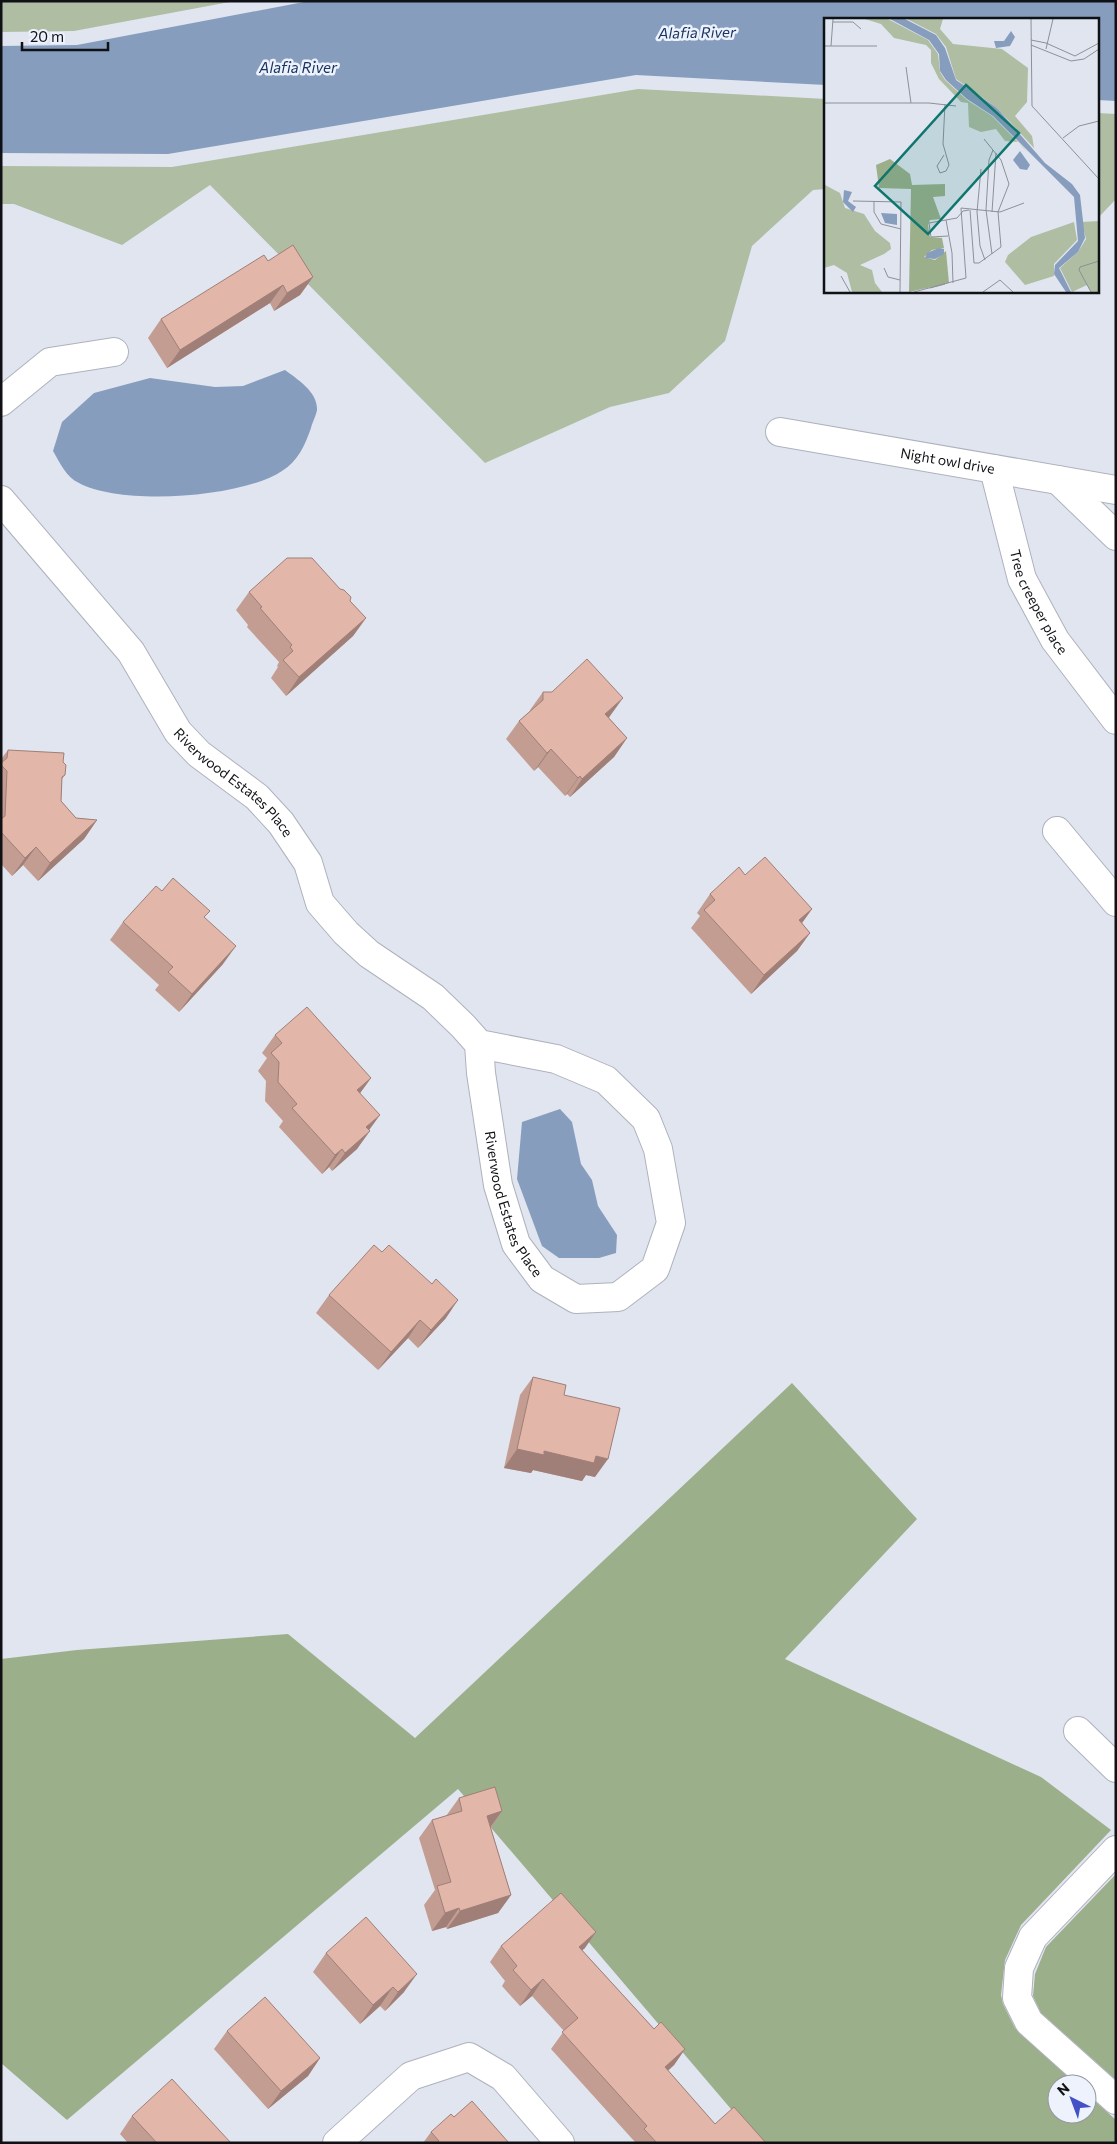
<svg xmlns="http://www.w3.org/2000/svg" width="1117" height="2144" font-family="Commissioner,sans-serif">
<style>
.green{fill:#afbda3}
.forest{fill:#9caf8b}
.water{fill:#879dbe}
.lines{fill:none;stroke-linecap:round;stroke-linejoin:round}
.minor-casing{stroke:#aeb2bd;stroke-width:30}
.minor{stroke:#fff;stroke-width:28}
.wall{fill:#c39d92}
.shaded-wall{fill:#9f7f77}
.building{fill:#e3b6aa;stroke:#9f7f77}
.labels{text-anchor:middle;stroke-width:5;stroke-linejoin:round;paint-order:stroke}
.street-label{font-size:14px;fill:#0f1114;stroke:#edf2fd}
.water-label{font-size:15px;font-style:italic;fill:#173460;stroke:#edf2fd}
.inset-road{fill:none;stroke:#8c9098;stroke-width:1}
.view{fill:#0f766e;fill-opacity:0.15;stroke:#0f766e;stroke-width:2.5}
.inset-edge{fill:none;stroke:#0f1114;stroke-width:2.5}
</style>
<rect width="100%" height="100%" fill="#e0e5f0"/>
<path class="green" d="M 1,1 L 235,1 L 74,31 L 1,32 Z
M 638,89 L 826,99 L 826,189 L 813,190 L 752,246 L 725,341 L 669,393 L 610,407 L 485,463 L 210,185 L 122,245 L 14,204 L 1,204 L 1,166 L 172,167 Z
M 1098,113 L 1116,114 L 1116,199 L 1098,218 Z"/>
<path class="forest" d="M 792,1383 L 917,1519 L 785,1659 L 1041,1777 L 1111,1830 L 1021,1925 L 1005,1960 L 1001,1995 L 1003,2004 L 1015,2028 L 1076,2084 L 1057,2084 L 1057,2114 L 1087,2114 L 1087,2094 L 1116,2120 L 1116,2143 L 760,2143 L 458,1789 L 67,2120 L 1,2063 L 1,1659 L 77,1650 L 288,1634 L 415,1738 Z
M 1116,1874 L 1116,2080 L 1041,2013 L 1033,1996 L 1035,1974 L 1046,1947 Z"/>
<path class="water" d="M 309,1 L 1116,1 L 1116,101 L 1098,100 L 1098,19 L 826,19 L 826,85 L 636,75 L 168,154 L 1,153 L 1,46 L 77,45 Z
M 285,370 C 297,379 318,392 317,410 C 316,416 312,423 311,428 C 305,445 298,461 282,471 C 242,498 121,506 79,483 C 66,477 60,463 53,451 L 62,422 L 94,393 L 150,378 L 215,387 L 243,386 Z
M 560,1109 L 572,1122 L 581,1164 L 592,1180 L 598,1206 L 617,1235 L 616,1253 L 599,1258 L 559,1258 L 542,1246 L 517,1179 L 522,1122 Z"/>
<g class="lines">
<g class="minor-casing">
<g id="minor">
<path d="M 1,402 L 50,362 L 114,352"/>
<path id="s1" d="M 780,432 L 1116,490"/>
<path id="s2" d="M 994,469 L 1022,579 L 1055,640 L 1116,720"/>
<path d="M 1058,480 L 1116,536"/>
<path id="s3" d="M 1,500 L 131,652 L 178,732 L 199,754 L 257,797 L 281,823 L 308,863 L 320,903 L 346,933 L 369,954 L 433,997 L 463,1026 L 479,1044 L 481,1073 L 498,1185 L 516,1244 L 542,1279 L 576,1299 L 618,1297 L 655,1269 L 671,1223 L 658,1149 L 646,1119 L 606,1080 L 556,1059 L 479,1044"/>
<path d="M 1057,831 L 1116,902"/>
<path d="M 1078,1731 L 1116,1768"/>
<path d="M 1116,1850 L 1033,1937 L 1019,1968 L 1017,1998 L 1029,2022 L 1116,2100"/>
<path d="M 337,2143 L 411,2076 L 469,2057 L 503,2077 L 560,2143"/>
</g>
</g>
<use href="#minor" class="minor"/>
</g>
<path class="wall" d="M 268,261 L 313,277 L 300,295 L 274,311 L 270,303 L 167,368 L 148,338 L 161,319 Z
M 249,592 L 350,601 L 366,618 L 353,636 L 286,696 L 271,678 L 278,667 L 277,666 L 279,662 L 247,627 L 248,625 L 236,610 Z
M 543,692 L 610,716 L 609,718 L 627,738 L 614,757 L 570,797 L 567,794 L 565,796 L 538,767 L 534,771 L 506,739 L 519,721 L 530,711 L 530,710 Z
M 8,750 L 63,762 L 65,775 L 62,779 L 61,801 L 76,818 L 97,820 L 84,839 L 38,881 L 23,865 L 12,876 L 1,864 L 1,759 Z
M 745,875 L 812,909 L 802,923 L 810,933 L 797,951 L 751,994 L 691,928 L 700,916 L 697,913 L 710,894 Z
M 162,891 L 205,918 L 223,964 L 179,1012 L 155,990 L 159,985 L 110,940 L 123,922 Z
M 275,1035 L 371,1078 L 360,1093 L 369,1130 L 357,1149 L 332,1171 L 329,1167 L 322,1174 L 279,1127 L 283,1121 L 265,1101 L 266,1081 L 258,1071 L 267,1058 L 262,1053 Z
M 329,1295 L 446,1318 L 418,1348 L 408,1338 L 378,1370 L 316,1313 Z
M 533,1377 L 564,1395 L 595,1477 L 586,1475 L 582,1481 L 533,1470 L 531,1473 L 504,1468 L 520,1395 Z
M 459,1798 L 502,1811 L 491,1828 L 511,1895 L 498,1913 L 447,1929 L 446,1927 L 432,1931 L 424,1905 L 435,1890 L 419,1838 L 432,1820 L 446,1816 Z
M 501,1946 L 585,1948 L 582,1950 L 654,2029 L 685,2049 L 674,2065 L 668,2071 L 715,2124 L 766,2143 L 635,2143 L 635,2142 L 551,2049 L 564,2031 L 532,1996 L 520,2006 L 502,1986 L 505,1981 L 490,1962 Z
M 326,1953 L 404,1992 L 385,2011 L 380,2006 L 360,2024 L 313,1972 Z
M 227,2031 L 320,2058 L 308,2076 L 268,2109 L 214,2049 Z
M 132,2116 L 231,2143 L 128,2143 L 120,2134 Z
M 454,2117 L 509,2143 L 423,2143 L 431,2132 Z"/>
<path class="shaded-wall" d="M 313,277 L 300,295 L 274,311 L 287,293 Z
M 283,285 L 270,303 L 167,368 L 180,350 Z
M 366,618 L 353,636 L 286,696 L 299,677 Z
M 623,698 L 610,716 L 592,732 L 605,714 Z
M 627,738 L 614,757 L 570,797 L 582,779 Z
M 551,749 L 538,767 L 534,771 L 547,753 Z
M 580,776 L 567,794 L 565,796 L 578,778 Z
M 97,820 L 84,839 L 38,881 L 50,863 Z
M 36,847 L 23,865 L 12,876 L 25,858 Z
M 812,909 L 799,927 L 799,920 Z
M 810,933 L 797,951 L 751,994 L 764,975 Z
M 236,946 L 223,964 L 179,1012 L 192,994 Z
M 371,1078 L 358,1096 L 357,1090 Z
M 380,1115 L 367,1133 L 366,1127 Z
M 370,1131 L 357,1149 L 332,1171 L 345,1153 Z
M 342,1149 L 329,1167 L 322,1174 L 335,1155 Z
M 458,1300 L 446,1318 L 418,1348 L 431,1330 Z
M 420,1320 L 408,1338 L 378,1370 L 391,1352 Z
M 517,1449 L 596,1456 L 608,1459 L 595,1477 L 586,1475 L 582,1481 L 533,1470 L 531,1473 L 504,1468 Z
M 502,1811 L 489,1829 L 487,1816 Z
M 511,1895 L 498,1913 L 447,1929 L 460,1911 Z
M 459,1908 L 446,1927 L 432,1931 L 445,1913 Z
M 596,1932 L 585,1948 L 568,1963 L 579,1947 Z
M 417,1974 L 404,1992 L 385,2011 L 398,1992 Z
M 543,1979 L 532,1996 L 520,2006 L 531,1990 Z
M 393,1987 L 380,2006 L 360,2024 L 373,2005 Z
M 685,2049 L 674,2065 L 653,2083 L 665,2067 Z
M 320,2058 L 308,2076 L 268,2109 L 281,2091 Z"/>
<path class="building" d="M 293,245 L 313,277 L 287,293 L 283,285 L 180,350 L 161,319 L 264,255 L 268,261 Z
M 287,558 L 312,558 L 340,589 L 344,590 L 351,597 L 350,601 L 366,618 L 299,677 L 283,660 L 293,651 L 290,647 L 292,645 L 260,608 L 262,607 L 249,592 Z
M 587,659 L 623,698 L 605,714 L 627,738 L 582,779 L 580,776 L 578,778 L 551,749 L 547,753 L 519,721 L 543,700 L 543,692 L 552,692 Z
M 8,750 L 64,753 L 63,762 L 66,765 L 65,775 L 62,777 L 61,801 L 76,818 L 97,820 L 50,863 L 36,847 L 25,858 L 1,832 L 1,819 L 5,816 L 7,771 L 1,765 L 1,763 L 7,758 Z
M 765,857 L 812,909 L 799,920 L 810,933 L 764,975 L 704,910 L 715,900 L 710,894 L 739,867 L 745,875 Z
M 173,878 L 210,911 L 204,917 L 236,946 L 192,994 L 168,972 L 173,967 L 123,922 L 156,886 L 162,891 Z
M 307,1007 L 371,1078 L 357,1090 L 380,1115 L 366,1127 L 370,1131 L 345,1153 L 342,1149 L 335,1155 L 292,1108 L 297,1104 L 278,1082 L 279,1062 L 271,1053 L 282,1043 L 275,1035 Z
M 374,1245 L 382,1252 L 389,1245 L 432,1284 L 436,1279 L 458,1300 L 431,1330 L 420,1320 L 391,1352 L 329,1295 Z
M 533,1377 L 566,1385 L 564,1395 L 620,1408 L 608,1459 L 596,1456 L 594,1463 L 544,1451 L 544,1455 L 517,1449 Z
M 495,1787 L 502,1811 L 487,1816 L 511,1895 L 460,1911 L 459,1908 L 445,1913 L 437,1886 L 451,1882 L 432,1820 L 462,1811 L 459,1798 Z
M 561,1893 L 596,1932 L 579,1947 L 654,2029 L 661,2022 L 685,2049 L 665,2067 L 715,2124 L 734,2107 L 766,2143 L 657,2143 L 644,2129 L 647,2126 L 562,2032 L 578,2018 L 543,1979 L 531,1990 L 513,1970 L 517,1966 L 501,1946 Z
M 366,1917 L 417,1974 L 398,1992 L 393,1987 L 373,2005 L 326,1953 Z
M 265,1997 L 320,2058 L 281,2091 L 227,2031 Z
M 172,2079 L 231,2143 L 157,2143 L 132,2116 Z
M 472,2101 L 509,2143 L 437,2143 L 439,2141 L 431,2132 L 451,2114 L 454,2117 Z"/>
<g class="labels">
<g class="street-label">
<text dy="5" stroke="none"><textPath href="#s1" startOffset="170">Night owl drive</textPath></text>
<text dy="5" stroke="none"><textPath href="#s2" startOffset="141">Tree creeper place</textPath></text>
<text dy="5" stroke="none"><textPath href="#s3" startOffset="368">Riverwood Estates Place</textPath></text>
<text dy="5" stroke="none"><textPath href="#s3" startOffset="900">Riverwood Estates Place</textPath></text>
</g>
<g class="water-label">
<text transform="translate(697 33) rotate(-1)" y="5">Alafia River</text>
<text x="298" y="73">Alafia River</text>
</g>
</g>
<g transform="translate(824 18)">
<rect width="275" height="275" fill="#e0e5f0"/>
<path d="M 41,1 L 64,1 L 104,22 L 114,36 L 116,54 L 121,62 L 143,82 L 168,98 L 199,129 L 203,134 L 194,124 L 181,123 L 172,111 L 157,114 L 145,109 L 144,85 L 137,84 L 115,61 L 107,45 L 107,32 L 102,27 L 70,20 L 57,6 ZM 83,1 L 119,1 L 116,11 L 129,26 L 178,31 L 204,50 L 203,84 L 191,98 L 208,118 L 210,130 L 173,90 L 132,61 L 122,29 L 112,16 ZM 1,167 L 16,175 L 21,190 L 40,196 L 51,213 L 66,225 L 67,231 L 60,236 L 36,247 L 48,252 L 51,265 L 58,274 L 28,274 L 23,255 L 10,247 L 0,250 ZM 275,203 L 275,274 L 267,274 L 263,267 L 248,274 L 236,250 L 254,234 L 262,221 L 258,204 ZM 250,204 L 253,222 L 230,246 L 230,258 L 201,267 L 181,244 L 184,237 L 207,219 Z" fill="#afbda3"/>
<path d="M 66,141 L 86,156 L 88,167 L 121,166 L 121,178 L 109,179 L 117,201 L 106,202 L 104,207 L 106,219 L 118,220 L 120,230 L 108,232 L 100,239 L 111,242 L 122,233 L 125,265 L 85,274 L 87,171 L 55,170 L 52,147 Z" fill="#9caf8b"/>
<path d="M 66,1 L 81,1 L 112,17 L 121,30 L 132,62 L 173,90 L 221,145 L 248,166 L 256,177 L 261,220 L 254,234 L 235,250 L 247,274 L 242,274 L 230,256 L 231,247 L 254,223 L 250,179 L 169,98 L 143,81 L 122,62 L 116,53 L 115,36 L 105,22 ZM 187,13 L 191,19 L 186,28 L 172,30 L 170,23 L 180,23 ZM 196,133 L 206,147 L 203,152 L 196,151 L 189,142 ZM 20,172 L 28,174 L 24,183 L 32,189 L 29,194 L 19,184 ZM 57,195 L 73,196 L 73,207 L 61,205 ZM 115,230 L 120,231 L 120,236 L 111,241 L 101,240 L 103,235 Z" fill="#879dbe"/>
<path class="inset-road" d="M 207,1 L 208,88 L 275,161M 9,4 L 29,4 L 37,11M 207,22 L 222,25 L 251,38 L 275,25M 207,27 L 247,43 L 260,41 L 275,31M 0,28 L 53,28M 7,28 L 9,1M 222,31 L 229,1M 82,49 L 87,85M 0,85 L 105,85 L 132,88M 239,120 L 255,108 L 275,103M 120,137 L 113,148 L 116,155 L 122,153 L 125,147 L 119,126 L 121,86M 157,151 L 153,194 L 156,228 L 161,242M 29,183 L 77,184 L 76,274M 50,183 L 50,194 L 57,206 L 77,211M 146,192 L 150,245 L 155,245 L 177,229 L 174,194 L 185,166 L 177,142 L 160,121M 168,194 L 172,135M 122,202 L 128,235 L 129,265M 124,218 L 107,219 L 105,205 L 133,200 L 139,193 L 145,192M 168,236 L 162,192 L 165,142 L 169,132M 60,250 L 64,259 L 76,262M 17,258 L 26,274M 106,270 L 121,266M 90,274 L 142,260 L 137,190 L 176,194 L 200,185M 159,274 L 176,262 L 189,274M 267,274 L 255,252 L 256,249 L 275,243"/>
<path class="view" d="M 142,67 L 195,115 L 104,216 L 51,168 Z"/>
<rect width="275" height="275" class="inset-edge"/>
</g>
<rect width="1117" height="2144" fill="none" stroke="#0f1114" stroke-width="5"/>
<g transform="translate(1072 2099) rotate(318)"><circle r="24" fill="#edf2fd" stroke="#9498a0"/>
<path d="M0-4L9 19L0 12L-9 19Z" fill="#4351c6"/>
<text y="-8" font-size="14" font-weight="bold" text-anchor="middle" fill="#0f1114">N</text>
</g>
<path d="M22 42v8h86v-8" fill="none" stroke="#0f1114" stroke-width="2.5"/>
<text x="30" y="42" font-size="15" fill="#0f1114" stroke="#edf2fd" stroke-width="4" paint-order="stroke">20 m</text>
</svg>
